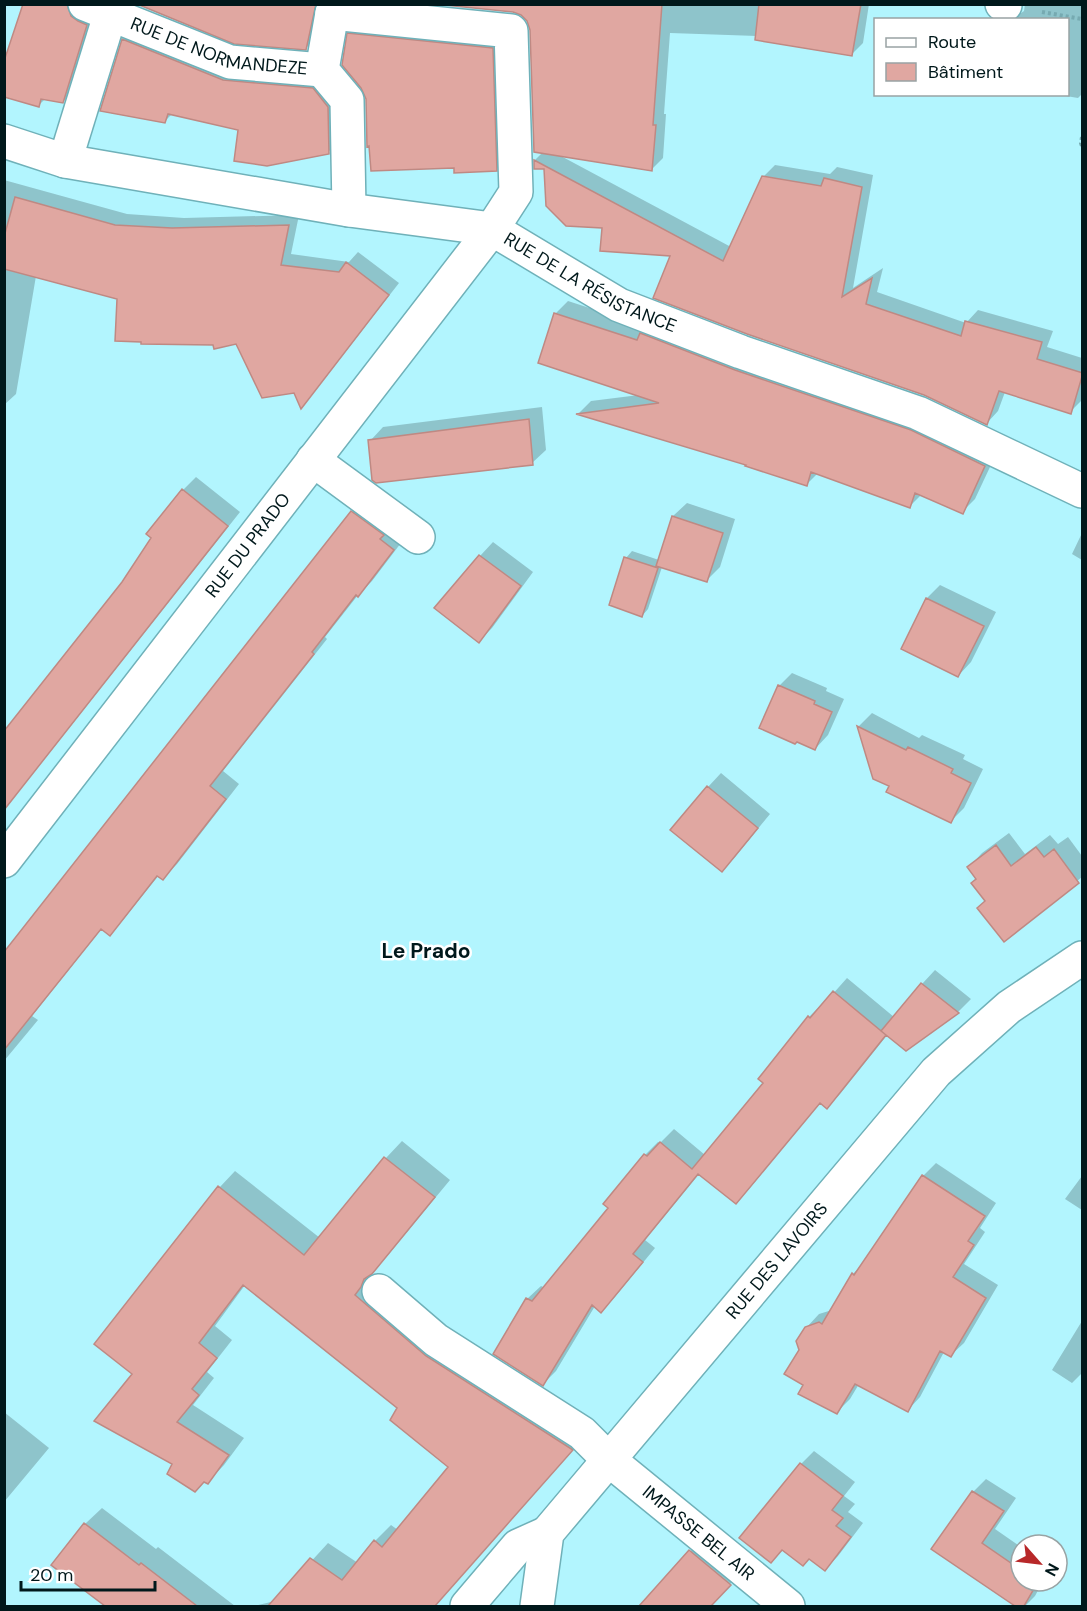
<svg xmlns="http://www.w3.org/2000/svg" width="1087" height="1611" font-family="'DM Sans',sans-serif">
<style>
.shadow{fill:#0003}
.building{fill:#e0a7a1;stroke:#bf8983;stroke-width:1.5}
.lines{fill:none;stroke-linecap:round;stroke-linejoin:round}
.minor-casing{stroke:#6fb1b9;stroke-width:36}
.path{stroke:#76aab1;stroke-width:4;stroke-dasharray:3 3;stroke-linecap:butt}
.minor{stroke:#fff;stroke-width:33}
.labels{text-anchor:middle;stroke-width:5;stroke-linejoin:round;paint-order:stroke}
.street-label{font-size:18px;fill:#00181b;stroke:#fff}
.quarter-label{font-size:21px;font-weight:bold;fill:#00181b;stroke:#fff}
</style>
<rect width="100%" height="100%" fill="#b2f5fe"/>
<path class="shadow" d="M 29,4 L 82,4 L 98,14 L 74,90 L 63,102 L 46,98 L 39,105 Z
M 141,4 L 323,4 L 317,37 L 306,48 Z
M 450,4 L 869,4 L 863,43 L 851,55 L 757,36 L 670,33 L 664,114 L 666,114 L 663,158 L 652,169 L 559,155 L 731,247 L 763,177 L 775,165 L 830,174 L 837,167 L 873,175 L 853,288 L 883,268 L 877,292 L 966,323 L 978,310 L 1053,331 L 1047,347 L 1082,358 L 1082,400 L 1070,412 L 1005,392 L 998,411 L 987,423 L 672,255 L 604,226 L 545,167 L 536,168 L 535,160 L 543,152 L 531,30 L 528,21 L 522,14 L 513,11 Z
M 1025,4 L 1082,4 L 1082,94 L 1078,98 L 1054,94 L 1068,94 L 1068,20 L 996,20 L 1005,10 L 1011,13 L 1021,13 L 1024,11 Z
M 359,24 L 502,38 L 506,159 L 496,170 L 455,166 L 367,99 L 349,34 Z
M 135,29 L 324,77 L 340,141 L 328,152 L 239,128 L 172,114 L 164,122 L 124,40 Z
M 4,180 L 127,214 L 184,218 L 299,215 L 291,254 L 349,262 L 358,252 L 399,283 L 311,396 L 301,406 L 295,391 L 237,342 L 214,344 L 119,298 L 36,276 L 16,394 L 4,405 Z
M 568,301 L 648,327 L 997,452 L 975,499 L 962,512 L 922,494 L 909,507 L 818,473 L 807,484 L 747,464 L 579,413 L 591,401 L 639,395 L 555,314 Z
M 542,407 L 546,450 L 532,463 L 370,441 L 383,427 Z
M 196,477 L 240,512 L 4,810 L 4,733 L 123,582 L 183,490 Z
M 366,498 L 407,535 L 372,581 L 358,595 L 325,637 L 327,639 L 223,771 L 239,784 L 177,864 L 163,878 L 159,875 L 123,920 L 109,934 L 102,928 L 32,1016 L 38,1020 L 4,1061 L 4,955 L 352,512 Z
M 687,503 L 735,519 L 720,567 L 706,581 L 662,567 L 648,609 L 642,616 L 626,558 L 632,551 L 659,560 L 673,516 Z
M 1082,533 L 1082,560 L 1072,554 Z
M 493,542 L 533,572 L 492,628 L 479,641 L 436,608 L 480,556 Z
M 940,585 L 996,612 L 971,662 L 958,676 L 903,648 L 927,598 Z
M 792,673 L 827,688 L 826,691 L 844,699 L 828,735 L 815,749 L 797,740 L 779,686 Z
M 872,713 L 919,738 L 922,735 L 965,755 L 963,759 L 983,769 L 964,808 L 951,821 L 891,785 L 874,778 L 859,726 Z
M 721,773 L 770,814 L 735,857 L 722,870 L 672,830 L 708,787 Z
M 1009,833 L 1025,854 L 1050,835 L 1058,844 L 1068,837 L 1082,856 L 1082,877 L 1004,940 L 977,879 L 969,867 L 982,853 Z
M 935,970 L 971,999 L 958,1012 L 906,1049 L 888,1034 L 840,1094 L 827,1107 L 821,1102 L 749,1189 L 736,1202 L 700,1173 L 645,1240 L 655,1248 L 614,1298 L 601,1311 L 595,1306 L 556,1371 L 543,1384 L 527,1299 L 541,1286 L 545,1288 L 610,1208 L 645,1155 L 658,1142 L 660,1143 L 674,1129 L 705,1155 L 765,1083 L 760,1079 L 809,1017 L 822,1004 L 823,1005 L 847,978 L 894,1017 L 922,984 Z
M 402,1141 L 450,1180 L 388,1255 L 379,1265 L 370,1277 L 442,1340 L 588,1433 L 435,1606 L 254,1606 L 275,1601 L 328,1543 L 358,1563 L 375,1541 L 391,1525 L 398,1530 L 450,1467 L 399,1408 L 245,1285 L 215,1326 L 232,1340 L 207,1372 L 214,1378 L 193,1405 L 244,1438 L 224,1465 L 208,1482 L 174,1463 L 134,1373 L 219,1188 L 235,1171 L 320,1238 L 386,1158 Z
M 936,1163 L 996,1203 L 980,1228 L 985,1232 L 964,1264 L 998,1285 L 964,1343 L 951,1355 L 944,1352 L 920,1397 L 908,1410 L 859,1384 L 850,1399 L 837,1412 L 805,1385 L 800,1351 L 806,1328 L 819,1314 L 832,1310 L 853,1274 L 864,1262 L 923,1176 Z
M 1082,1176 L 1082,1210 L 1065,1199 Z
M 1082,1321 L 1082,1373 L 1072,1383 L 1052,1370 Z
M 4,1412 L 49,1448 L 4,1502 Z
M 814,1451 L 855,1482 L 844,1496 L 855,1504 L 848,1512 L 863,1523 L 838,1556 L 825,1569 L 810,1558 L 783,1550 L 771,1561 L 801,1464 Z
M 986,1479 L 1016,1498 L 995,1529 L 1021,1547 L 1021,1581 L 1043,1581 L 1035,1596 L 1025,1606 L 1017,1606 L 933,1548 L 973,1492 Z
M 102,1508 L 156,1549 L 158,1547 L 235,1606 L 107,1606 L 53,1565 L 85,1524 Z
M 703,1538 L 742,1571 L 710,1606 L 639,1606 Z"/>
<path class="building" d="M 23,4 L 67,4 L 71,16 L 78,21 L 87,25 L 63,103 L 41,99 L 39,107 L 4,97 L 4,61 Z
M 137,4 L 316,4 L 306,50 L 234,44 Z
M 435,4 L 662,4 L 653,125 L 656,125 L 652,171 L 534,152 L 530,30 L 527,21 L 521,15 L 513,12 Z
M 759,4 L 861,4 L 852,56 L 755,40 Z
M 347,33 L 493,48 L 497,171 L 454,173 L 454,168 L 371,171 L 369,146 L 367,147 L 366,99 L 361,88 L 342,65 Z
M 122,39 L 223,80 L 313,88 L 328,107 L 329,154 L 267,166 L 234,161 L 238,130 L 168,114 L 165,123 L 100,111 Z
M 534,160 L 723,261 L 762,176 L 821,186 L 824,178 L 862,187 L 842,297 L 872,278 L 866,304 L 961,336 L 965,321 L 1042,342 L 1037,359 L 1083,373 L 1071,414 L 999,391 L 987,425 L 924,395 L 747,334 L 653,298 L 670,256 L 600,251 L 602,228 L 566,226 L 546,206 L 544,169 L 534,169 Z
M 15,197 L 115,225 L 172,228 L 289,225 L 281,265 L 339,272 L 346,262 L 389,295 L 301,409 L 294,393 L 262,398 L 236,344 L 214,349 L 213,345 L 141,344 L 141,342 L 115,341 L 117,299 L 4,269 L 4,237 Z
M 554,313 L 637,340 L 640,333 L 735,370 L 911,430 L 985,466 L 963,514 L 915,493 L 910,508 L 811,472 L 807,486 L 745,466 L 746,465 L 576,414 L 659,403 L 538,363 Z
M 529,419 L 533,465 L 376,483 L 372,480 L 368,440 Z
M 182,489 L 228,526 L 4,810 L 4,731 L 122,582 L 151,538 L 146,534 Z
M 351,511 L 384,535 L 380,539 L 394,550 L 358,597 L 356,595 L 312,652 L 314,654 L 210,786 L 226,799 L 163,880 L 157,876 L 110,936 L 101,929 L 4,1050 L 4,952 Z
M 672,516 L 723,533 L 707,582 L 656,566 Z
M 479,555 L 521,586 L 479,643 L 434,608 Z
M 624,557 L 658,568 L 642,617 L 609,605 Z
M 926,598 L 984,626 L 958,677 L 901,649 Z
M 778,685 L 815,701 L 814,704 L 832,712 L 815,750 L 797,742 L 795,744 L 759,728 Z
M 857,726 L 906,750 L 908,747 L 953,769 L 951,773 L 971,783 L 951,823 L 886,792 L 889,786 L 873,779 Z
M 707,786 L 758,828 L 722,872 L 670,830 Z
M 996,845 L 1011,866 L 1036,847 L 1044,857 L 1054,849 L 1079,883 L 1004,942 L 977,908 L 985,901 L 971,883 L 976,879 L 967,867 Z
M 921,983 L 959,1013 L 906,1051 L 881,1031 Z
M 833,991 L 886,1035 L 827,1109 L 820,1103 L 736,1204 L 698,1174 L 633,1254 L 643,1262 L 601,1313 L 592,1305 L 543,1386 L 493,1354 L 526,1298 L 532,1301 L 608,1208 L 603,1204 L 644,1154 L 647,1156 L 660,1142 L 692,1169 L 763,1083 L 758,1079 L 808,1016 L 810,1018 Z
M 384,1157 L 435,1197 L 372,1274 L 364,1279 L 361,1287 L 355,1295 L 426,1356 L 573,1450 L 435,1606 L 268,1606 L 310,1558 L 342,1580 L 374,1540 L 382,1547 L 448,1467 L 390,1420 L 397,1408 L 243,1285 L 199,1343 L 217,1358 L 192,1389 L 199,1395 L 177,1422 L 229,1455 L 208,1484 L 204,1482 L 195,1492 L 167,1474 L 172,1464 L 94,1421 L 132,1374 L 94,1344 L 218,1186 L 304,1255 Z
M 922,1175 L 985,1216 L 968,1241 L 974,1245 L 953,1277 L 986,1298 L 951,1357 L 940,1351 L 908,1412 L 855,1384 L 837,1414 L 798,1394 L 803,1385 L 784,1374 L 799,1350 L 796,1341 L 805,1327 L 819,1322 L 822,1324 L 852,1273 L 854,1275 Z
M 800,1463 L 843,1496 L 832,1510 L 843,1518 L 836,1526 L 851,1537 L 825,1571 L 809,1559 L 803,1566 L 782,1550 L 771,1563 L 739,1538 Z
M 972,1491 L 1004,1511 L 982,1543 L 1021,1570 L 1021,1581 L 1038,1582 L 1024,1606 L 1015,1606 L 931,1549 Z
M 84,1523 L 139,1565 L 141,1563 L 197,1606 L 105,1606 L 51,1565 Z
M 689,1550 L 731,1585 L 711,1606 L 639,1606 Z"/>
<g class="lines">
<g class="minor-casing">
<g id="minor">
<path id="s1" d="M 85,4 L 230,62 L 322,70"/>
<path d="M 338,4 L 332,13 L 322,70 L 347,100 L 349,210"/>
<path d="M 1002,4 L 1005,5"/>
<path id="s2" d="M 4,141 L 65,161 L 349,210 L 492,229 L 619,305 L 741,352 L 918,413 L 1082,491"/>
<path d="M 65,161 L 110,15"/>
<path d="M 313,460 L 418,537"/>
<path id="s3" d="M 4,861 L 492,229 L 516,192 L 511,31 L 332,13"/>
<path id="s4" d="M 379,1291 L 436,1340 L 582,1433 L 608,1459 L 788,1606"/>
<path d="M 467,1606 L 518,1546 L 547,1533"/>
<path id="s5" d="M 537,1606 L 547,1533 L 936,1072 L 1009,1007 L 1082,958"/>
</g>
</g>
<path class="path" d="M 1042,12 L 1082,19
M 1082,137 L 1081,143 L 1082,146"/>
<use href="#minor" class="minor"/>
</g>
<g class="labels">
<g class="street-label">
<text dy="6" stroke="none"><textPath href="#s1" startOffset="142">RUE DE NORMANDEZE</textPath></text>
<text dy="6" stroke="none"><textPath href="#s2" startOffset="609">RUE DE LA RÉSISTANCE</textPath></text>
<text dy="6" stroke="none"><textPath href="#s3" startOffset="399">RUE DU PRADO</textPath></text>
<text dy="6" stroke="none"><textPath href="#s5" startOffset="430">RUE DES LAVOIRS</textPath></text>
<text dy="6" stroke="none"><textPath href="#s4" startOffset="402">IMPASSE BEL AIR</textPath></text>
</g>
<g class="quarter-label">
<text x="426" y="958">Le Prado</text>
</g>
</g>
<rect width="1087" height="1611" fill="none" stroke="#00181b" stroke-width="12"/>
<rect x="874" y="18" width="195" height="78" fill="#ffffff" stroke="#99a3a4" stroke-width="1.5"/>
<rect x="886" y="38" width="30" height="9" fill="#ffffff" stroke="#99a3a4" stroke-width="1.5"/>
<text x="928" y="48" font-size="18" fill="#00181b">Route</text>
<rect x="886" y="63" width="30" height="18" fill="#e0a7a1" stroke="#99a3a4" stroke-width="1.5"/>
<text x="928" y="78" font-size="18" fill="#00181b">Bâtiment</text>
<g transform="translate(1039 1563) rotate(118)"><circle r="28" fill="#ffffff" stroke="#99a3a4" stroke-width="1.5"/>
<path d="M0-4.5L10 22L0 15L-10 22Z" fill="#b82829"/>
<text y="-9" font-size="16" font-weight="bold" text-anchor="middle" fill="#00181b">N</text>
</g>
<path d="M21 1581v9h134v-9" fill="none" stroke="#00181b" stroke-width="3"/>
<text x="30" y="1581" font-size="18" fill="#00181b" stroke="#ffffff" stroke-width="4.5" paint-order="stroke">20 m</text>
</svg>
